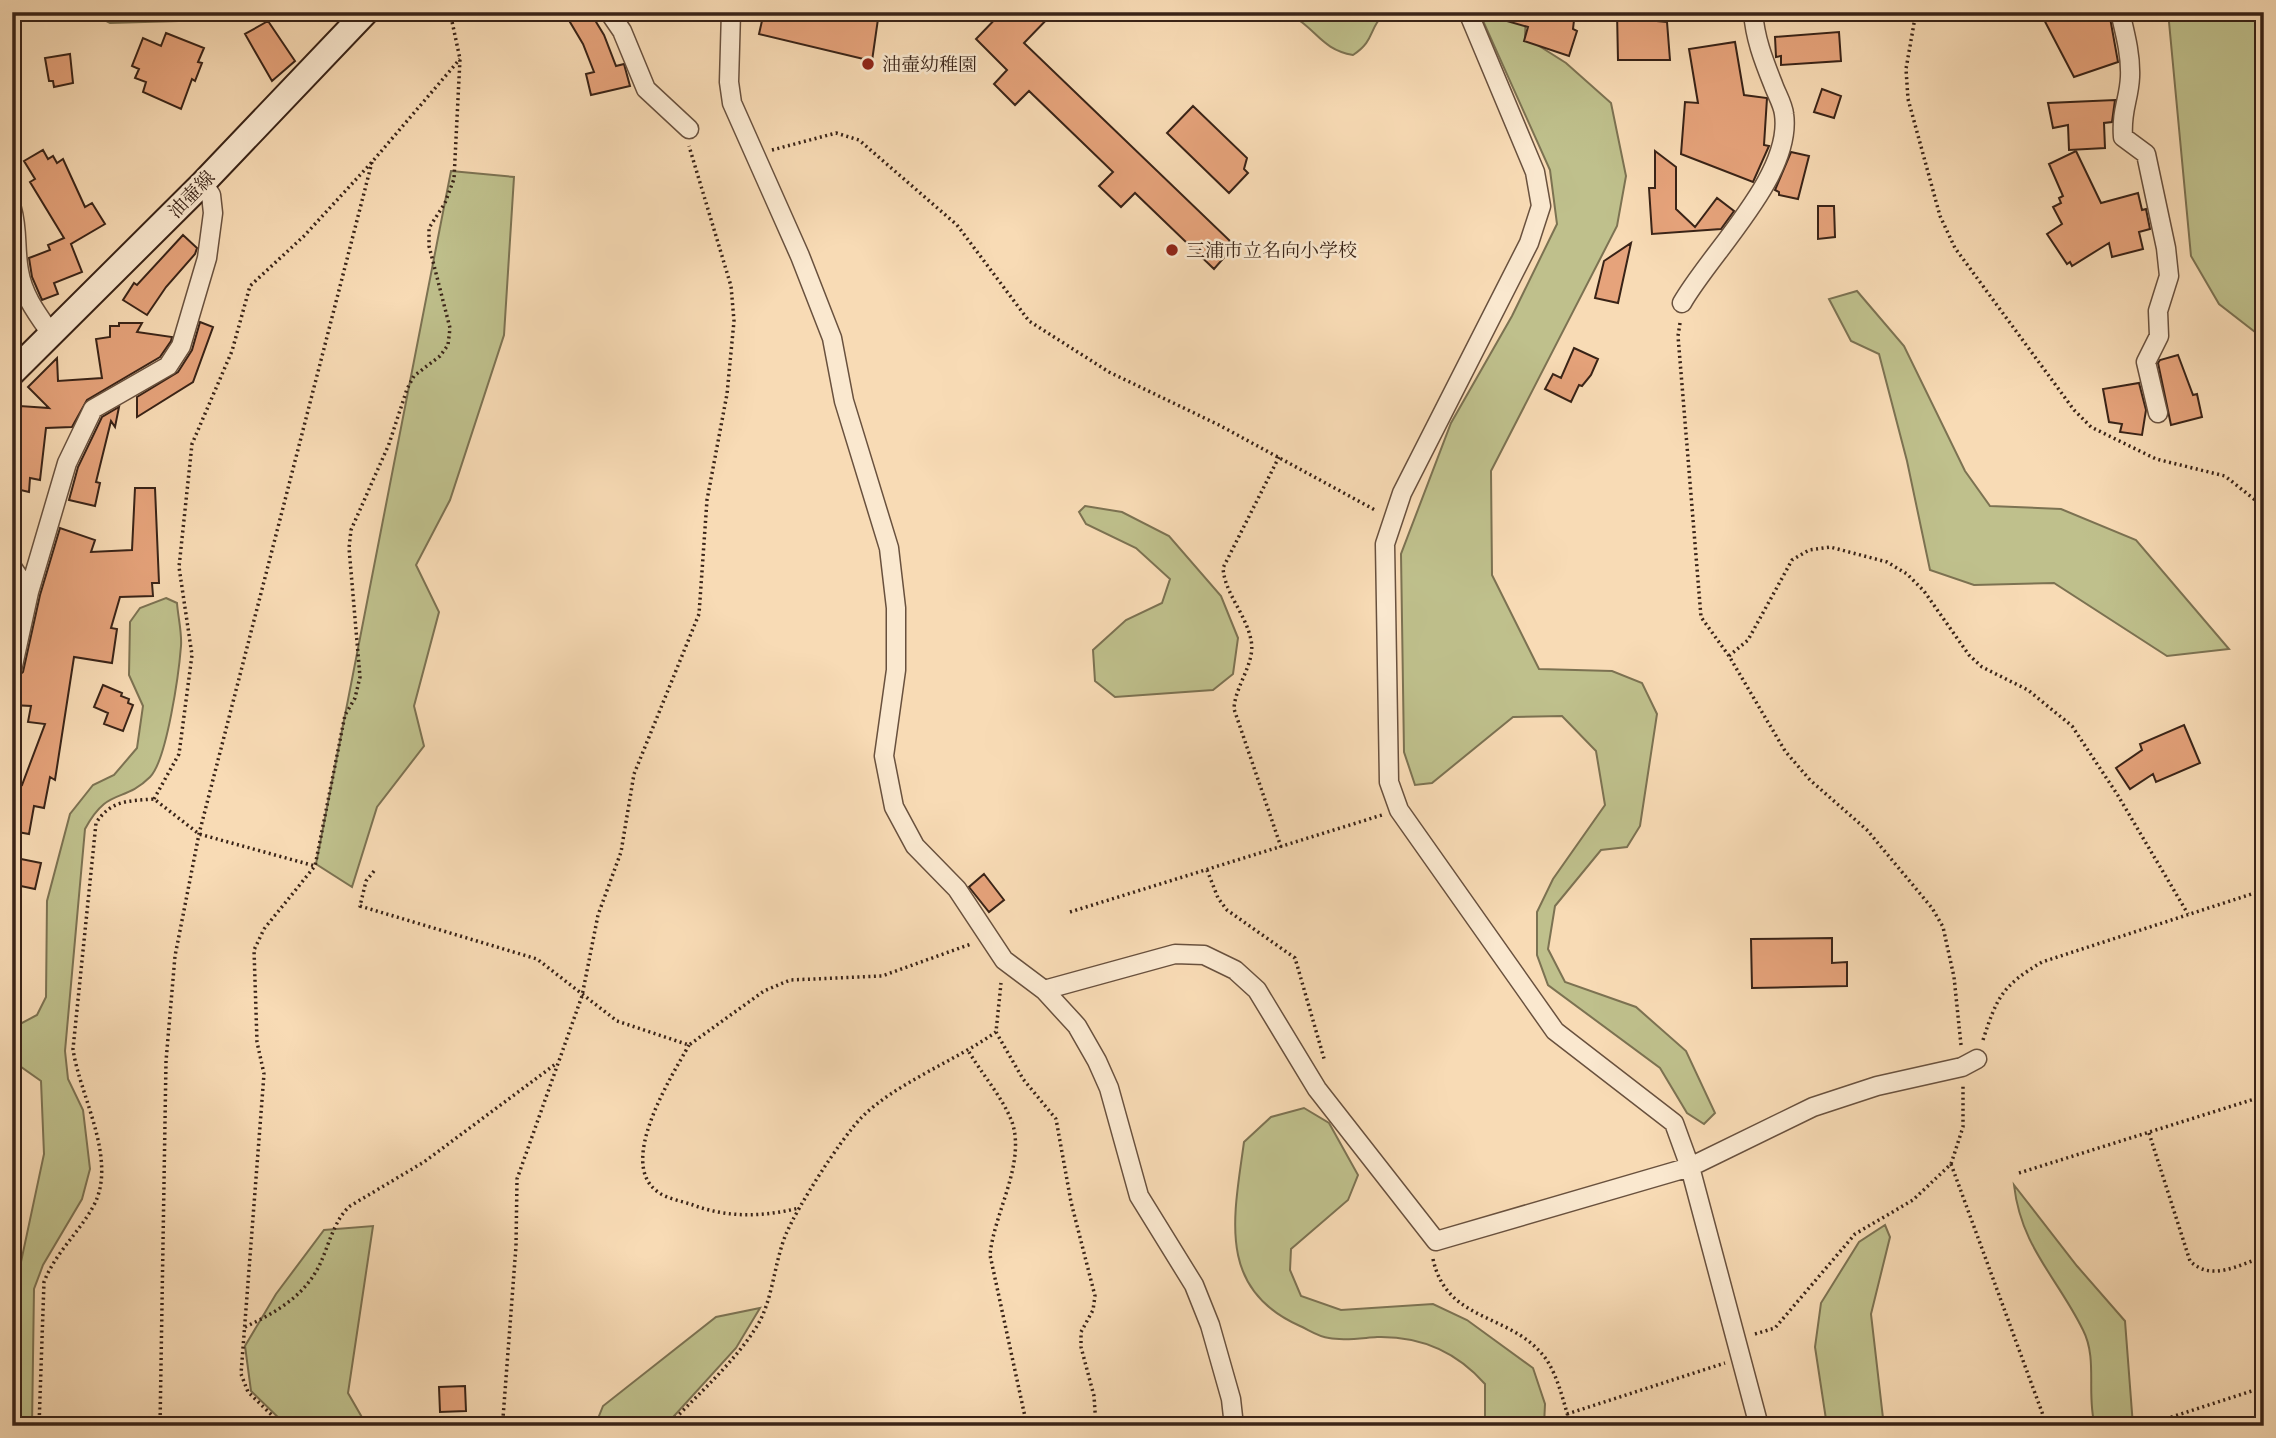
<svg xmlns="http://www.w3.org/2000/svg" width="2276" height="1438" font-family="Vollkorn,'Noto Serif JP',serif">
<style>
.green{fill:#bfc08c;stroke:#7c7252;stroke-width:2}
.building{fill:#e6a37b;stroke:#392317;stroke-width:2}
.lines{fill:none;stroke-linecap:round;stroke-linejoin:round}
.minor-casing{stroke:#69513e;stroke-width:21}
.secondary-casing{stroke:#392317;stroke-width:28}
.path{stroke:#392317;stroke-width:3.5;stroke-dasharray:2 3.5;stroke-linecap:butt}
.minor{stroke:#fae8cf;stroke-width:18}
.secondary{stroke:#fae8cf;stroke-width:24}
.poi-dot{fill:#8f2418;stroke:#fae8cf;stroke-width:2.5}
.labels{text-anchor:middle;stroke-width:5;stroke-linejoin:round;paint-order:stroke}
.poi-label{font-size:19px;fill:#392317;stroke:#fae8cf;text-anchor:start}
.street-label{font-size:19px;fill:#392317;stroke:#fae8cf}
</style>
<rect width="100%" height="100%" fill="#f8dbb5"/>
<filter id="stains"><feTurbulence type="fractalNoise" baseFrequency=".00286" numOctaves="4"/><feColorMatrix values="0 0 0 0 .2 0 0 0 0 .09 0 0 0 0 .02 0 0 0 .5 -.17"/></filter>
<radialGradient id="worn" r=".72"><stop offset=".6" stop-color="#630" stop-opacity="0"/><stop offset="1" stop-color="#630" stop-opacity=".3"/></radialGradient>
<path class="green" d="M 89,12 L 223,12 L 213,20 L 110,23 Z
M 1285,12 L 1387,12 C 1367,28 1377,39 1353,55 C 1319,49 1317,27 1285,12 Z
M 1479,12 L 1526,12 L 1525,37 L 1566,63 L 1611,103 L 1626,176 L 1617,226 L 1491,471 L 1492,575 L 1539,669 L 1612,671 L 1642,683 L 1657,714 L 1640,826 L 1627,847 L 1601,850 L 1555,906 L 1548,949 L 1565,982 L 1636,1007 L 1686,1051 L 1715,1113 L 1704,1124 L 1687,1113 L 1660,1068 L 1548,985 L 1537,955 L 1537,912 L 1553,879 L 1605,805 L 1596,751 L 1562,716 L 1513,717 L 1432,783 L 1415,785 L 1404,752 L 1401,554 L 1451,423 L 1512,316 L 1557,224 L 1550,170 Z
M 2162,12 L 2264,12 L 2264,339 L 2219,304 L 2191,256 L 2169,22 Z
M 451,171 L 514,177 L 504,335 L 450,500 L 416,565 L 439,612 L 414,706 L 424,746 L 377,807 L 352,887 L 316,864 Z
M 1857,291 L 1904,346 L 1965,471 L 1990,506 L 2061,509 L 2136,540 L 2229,649 L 2167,656 L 2054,583 L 1974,585 L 1930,570 L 1907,461 L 1879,354 L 1851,341 L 1829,299 Z
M 1085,506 L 1122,512 L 1169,536 L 1221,596 L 1238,638 L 1233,674 L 1213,690 L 1115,697 L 1095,681 L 1093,650 L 1126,620 L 1162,603 L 1170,579 L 1136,548 L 1086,524 L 1079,512 Z
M 166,598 L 177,603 C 178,617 182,632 181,646 C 179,672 167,760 150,777 C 123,804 108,786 85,829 L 65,1051 L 68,1079 L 83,1110 L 90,1169 L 82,1199 L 43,1265 L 34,1289 L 32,1426 L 12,1426 L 12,1281 L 21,1262 L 44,1154 L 41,1081 L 17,1064 L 12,1052 L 12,1035 L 18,1025 L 37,1015 L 46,997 L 47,901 L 70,814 L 93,785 L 114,775 L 137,748 L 143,706 L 129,675 L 130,622 L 140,608 Z
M 1304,1108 L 1329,1123 L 1358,1175 L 1348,1200 L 1291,1249 L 1290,1270 L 1301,1296 L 1341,1310 L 1433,1304 L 1467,1320 L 1533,1368 L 1545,1404 L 1544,1426 L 1485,1426 L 1485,1384 C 1456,1351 1421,1336 1377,1337 C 1362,1338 1344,1341 1329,1338 C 1319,1337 1309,1330 1300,1326 C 1216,1289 1234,1216 1244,1142 L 1271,1117 Z
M 2014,1185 L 2077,1266 L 2125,1321 L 2133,1426 L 2095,1426 C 2086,1395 2098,1359 2083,1330 C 2057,1277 2021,1247 2014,1185 Z
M 1885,1225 L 1890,1237 L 1871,1314 L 1883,1418 L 1889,1426 L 1827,1426 L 1815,1347 L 1821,1303 L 1859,1242 Z
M 373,1226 L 348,1393 L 367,1426 L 287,1426 L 251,1391 L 245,1346 L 276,1294 L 324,1230 Z
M 760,1308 L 736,1348 L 665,1426 L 595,1426 L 603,1406 L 716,1317 Z"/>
<path class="building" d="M 564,12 L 590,12 L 604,35 L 616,66 L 624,64 L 630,86 L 591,95 L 586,74 L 594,72 L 583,44 Z
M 764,12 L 879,12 L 872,61 L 759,34 Z
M 1002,12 L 1054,12 L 1024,43 L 1230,241 L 1223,248 L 1228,253 L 1214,269 L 1135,193 L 1121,207 L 1099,186 L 1113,172 L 1029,91 L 1015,105 L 994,84 L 1007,70 L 976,39 Z
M 1494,12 L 1575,12 L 1573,29 L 1577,31 L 1569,56 L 1524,41 L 1528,27 L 1493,17 Z
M 1617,12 L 1636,12 L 1636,19 L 1667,22 L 1670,60 L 1618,60 Z
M 2040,12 L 2109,12 L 2118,62 L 2074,77 Z
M 268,21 L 295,61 L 272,81 L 245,34 Z
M 1839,32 L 1841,61 L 1781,65 L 1781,56 L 1776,57 L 1775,37 Z
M 166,33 L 204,48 L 198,62 L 202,63 L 195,81 L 192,79 L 181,109 L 143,92 L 146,82 L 135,78 L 139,69 L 132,66 L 143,38 L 161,46 Z
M 1735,42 L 1744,95 L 1767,98 L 1764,145 L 1769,146 L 1753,182 L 1681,154 L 1685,102 L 1698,103 L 1689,49 Z
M 70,54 L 73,83 L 54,87 L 53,81 L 49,81 L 45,58 Z
M 1822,89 L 1841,96 L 1834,118 L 1814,112 Z
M 2115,100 L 2112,122 L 2104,123 L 2105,148 L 2069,150 L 2068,125 L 2053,128 L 2048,103 Z
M 1193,106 L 1247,158 L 1244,169 L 1248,173 L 1229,193 L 1167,133 Z
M 43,150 L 48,159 L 53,156 L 57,163 L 63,159 L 85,207 L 92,203 L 105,224 L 71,244 L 82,272 L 54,283 L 58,294 L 42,300 L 32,277 L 29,258 L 50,250 L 48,245 L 64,238 L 30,182 L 35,179 L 24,161 Z
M 1655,151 L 1676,167 L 1676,209 L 1695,227 L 1717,198 L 1734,211 L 1721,229 L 1652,234 L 1649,188 L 1655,188 Z
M 2076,151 L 2101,203 L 2138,193 L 2142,210 L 2146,209 L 2150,229 L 2139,232 L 2143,249 L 2112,257 L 2109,243 L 2072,266 L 2070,262 L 2067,264 L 2047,234 L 2062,224 L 2053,207 L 2061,203 L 2059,198 L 2063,196 L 2049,164 Z
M 1791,152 L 1809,156 L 1798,199 L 1779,195 L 1779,192 L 1775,190 Z
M 1818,206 L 1834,206 L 1835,237 L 1818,239 Z
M 183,235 L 197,248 L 195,254 L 166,287 L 147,315 L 123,300 L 134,283 L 137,285 Z
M 1631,243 L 1618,303 L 1595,298 L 1604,261 Z
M 200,322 L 213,327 L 193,382 L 137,417 L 137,397 L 178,372 L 192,350 Z
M 119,323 L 142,323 L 137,332 L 172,337 L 171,341 L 160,357 L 87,400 L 72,427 L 46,428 L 40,480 L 30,478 L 29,492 L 12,488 L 12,433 L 17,437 L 20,406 L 49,408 L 28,387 L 57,358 L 58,381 L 102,378 L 96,339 L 110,337 L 110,326 L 119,326 Z
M 1574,348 L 1598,359 L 1591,375 L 1582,386 L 1579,385 L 1571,402 L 1545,389 L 1553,374 L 1561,378 Z
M 2178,355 L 2193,395 L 2197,394 L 2202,417 L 2171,425 L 2158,363 L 2160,360 Z
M 2139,383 L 2146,410 L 2142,435 L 2120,432 L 2122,424 L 2109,422 L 2103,389 Z
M 119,407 L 115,427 L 111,421 L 96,482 L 100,483 L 95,506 L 69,500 L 78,467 L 102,417 Z
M 135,488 L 155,488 L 159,583 L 152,583 L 153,596 L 120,597 L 111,628 L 117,629 L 112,663 L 74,657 L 55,780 L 50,777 L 44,808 L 34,806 L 29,834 L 12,831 L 12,783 L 22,785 L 45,724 L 28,722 L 31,706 L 12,705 L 12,681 L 23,672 L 40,595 L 60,528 L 95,540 L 91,552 L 132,550 Z
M 103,685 L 122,693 L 121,696 L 129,699 L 128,703 L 133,705 L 123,731 L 104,724 L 108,713 L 94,707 Z
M 2184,725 L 2200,763 L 2156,782 L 2153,774 L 2130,789 L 2116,768 L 2142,750 L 2140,744 Z
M 21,859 L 41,863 L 35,889 L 16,885 Z
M 984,874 L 1004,900 L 989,912 L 969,887 Z
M 1832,938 L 1832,963 L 1847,962 L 1847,986 L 1752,988 L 1751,939 Z
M 465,1386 L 466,1411 L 440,1412 L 439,1387 Z"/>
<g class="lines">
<g class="minor-casing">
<path id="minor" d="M 609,12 L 622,31 L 646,89 L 689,129
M 731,12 L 729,82 L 732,103 L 800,256 L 832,338 L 844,401 L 889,548 L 896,608 L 896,670 L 884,756 L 894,807 L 915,846 L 957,889 L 1004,960 L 1044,990 L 1077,1026 L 1097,1061 L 1109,1088 L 1139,1196 L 1194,1285 L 1210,1325 L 1231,1399 L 1234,1426
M 1468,12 L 1535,172 L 1541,206 L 1529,243 L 1402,493 L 1385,544 L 1389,782 L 1399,810 L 1555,1031 L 1674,1123 L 1690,1167 L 1759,1426
M 2120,12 C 2125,33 2131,55 2130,77 C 2129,100 2121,110 2123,137 L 2146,154 L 2166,248 L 2169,276 L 2158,311 L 2159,336 L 2146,362 L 2158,413
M 12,209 C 18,230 15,250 19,271 C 23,296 38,315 52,335
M 1682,303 C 1711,252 1793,175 1784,114 C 1783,104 1776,93 1773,84 C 1763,59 1755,38 1753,12
M 12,567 L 29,592
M 12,670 L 29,592 L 67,463 L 93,409 L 168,366 L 181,346 L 207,258 L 213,213 L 211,195 L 203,183
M 1044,990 L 1175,954 L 1204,955 L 1235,970 L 1257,990 L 1317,1089 L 1436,1241 L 1690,1167 L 1813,1107 L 1877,1086 L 1962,1067 L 1977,1059"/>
</g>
<g class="secondary-casing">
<path id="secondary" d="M 12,373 L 203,183 L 366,12"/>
</g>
<path class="path" d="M 1916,12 L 1906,69 L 1908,99 L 1940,216 L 1955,248 L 2074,410 L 2091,427 L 2156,459 L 2225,476 L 2264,507
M 772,150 L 836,133 L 859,140 L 957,225 L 1029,321 L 1109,372 L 1219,425 L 1375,510
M 1680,323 L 1678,336 L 1701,617 L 1729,656 L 1785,751 L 1810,780 L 1867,830 L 1932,908 L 1943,927 L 1954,977 L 1961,1045
M 1279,457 L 1223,568 C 1225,594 1246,614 1251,640 C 1256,663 1235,685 1234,709 L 1281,847
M 1729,656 L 1748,640 L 1792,560 L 1809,550 L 1830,547 L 1887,562 L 1907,574 L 1924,591 L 1969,655 L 1982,667 L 2028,690 L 2072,726 L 2117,794 L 2188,914
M 154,799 L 179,754 L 192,655 L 179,567 L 192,444 L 232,351 L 250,286 L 304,236 L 372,162 L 460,59
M 1207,870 L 1218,898 L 1227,910 L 1295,958 L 1325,1062
M 374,871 L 366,881 L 360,906 L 537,959 L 617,1021 L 689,1045 L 764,991 L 790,980 L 882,976 L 971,944
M 1070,912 L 1382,815
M 996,1032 L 1023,1079 L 1056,1119 L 1071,1202 L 1095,1296 L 1093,1310 L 1081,1332 L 1081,1347 L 1094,1396 L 1096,1426
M 1983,1040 C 1997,997 2002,986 2042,962 L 2264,890
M 689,1045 C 672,1076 616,1163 658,1192 C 667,1199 682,1201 693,1205 C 728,1218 763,1217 799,1208
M 969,1052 C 982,1074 1003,1098 1012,1122 C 1026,1163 994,1213 990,1255 L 1027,1426
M 2149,1133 L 2190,1261 C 2212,1282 2237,1265 2264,1257
M 1951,1164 L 2047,1426
M 2019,1173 L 2264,1096
M 1433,1259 C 1447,1324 1512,1312 1546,1359 C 1559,1378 1564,1405 1571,1426
M 245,1327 C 275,1313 305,1296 320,1264 C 329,1245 334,1220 350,1206 L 424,1162 L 557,1063
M 1755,1334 L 1775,1328 L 1855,1234 L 1913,1200 L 1951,1164 L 1963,1127 L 1963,1085
M 1567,1414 L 1725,1363
M 2150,1424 L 2264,1387
M 39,1426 L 44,1282 C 55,1253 79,1233 94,1205 C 118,1159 79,1094 73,1049 L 96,823 C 111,800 128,801 154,799 L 199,834 L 315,866
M 160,1426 L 166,1061 L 175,956 L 199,834 L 372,162
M 283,1426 L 248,1392 L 241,1374 L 264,1074 L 257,1042 L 254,950 L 264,929 L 315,866 L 345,715 L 355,698 L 360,677 L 349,548 L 351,530 L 389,444 L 407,389 L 414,376 L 440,356 L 448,345 L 450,328 L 429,246 L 429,228 L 445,203 L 454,179 L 460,59 L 450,12
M 506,1426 L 503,1418 L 516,1246 L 517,1179 L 582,996 L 598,915 L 621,852 L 634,774 L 699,614 L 707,500 L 727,394 L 734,321 L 731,286 L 689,146
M 668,1426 C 698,1394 734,1363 757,1326 C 773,1300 774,1263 786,1234 C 798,1206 840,1140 861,1118 C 894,1084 955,1061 996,1032 L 1001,983"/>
<use href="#minor" class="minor"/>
<use href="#secondary" class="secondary"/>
</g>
<g class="poi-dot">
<circle cx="868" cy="64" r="7"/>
<circle cx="1172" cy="250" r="7"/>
</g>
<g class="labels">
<g class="poi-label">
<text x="882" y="71">油壷幼稚園</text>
<text x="1186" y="257">三浦市立名向小学校</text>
</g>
<g class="street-label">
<text transform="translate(191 194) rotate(-46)" y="7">油壷線</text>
</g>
</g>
<rect width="2276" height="1438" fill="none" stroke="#f8dbb5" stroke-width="42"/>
<rect x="14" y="14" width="2248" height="1410" fill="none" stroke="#392317" stroke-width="3.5"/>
<rect x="21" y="21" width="2234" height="1396" fill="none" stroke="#392317" stroke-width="2"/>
<rect width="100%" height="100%" filter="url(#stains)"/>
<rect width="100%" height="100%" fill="url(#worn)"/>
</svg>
